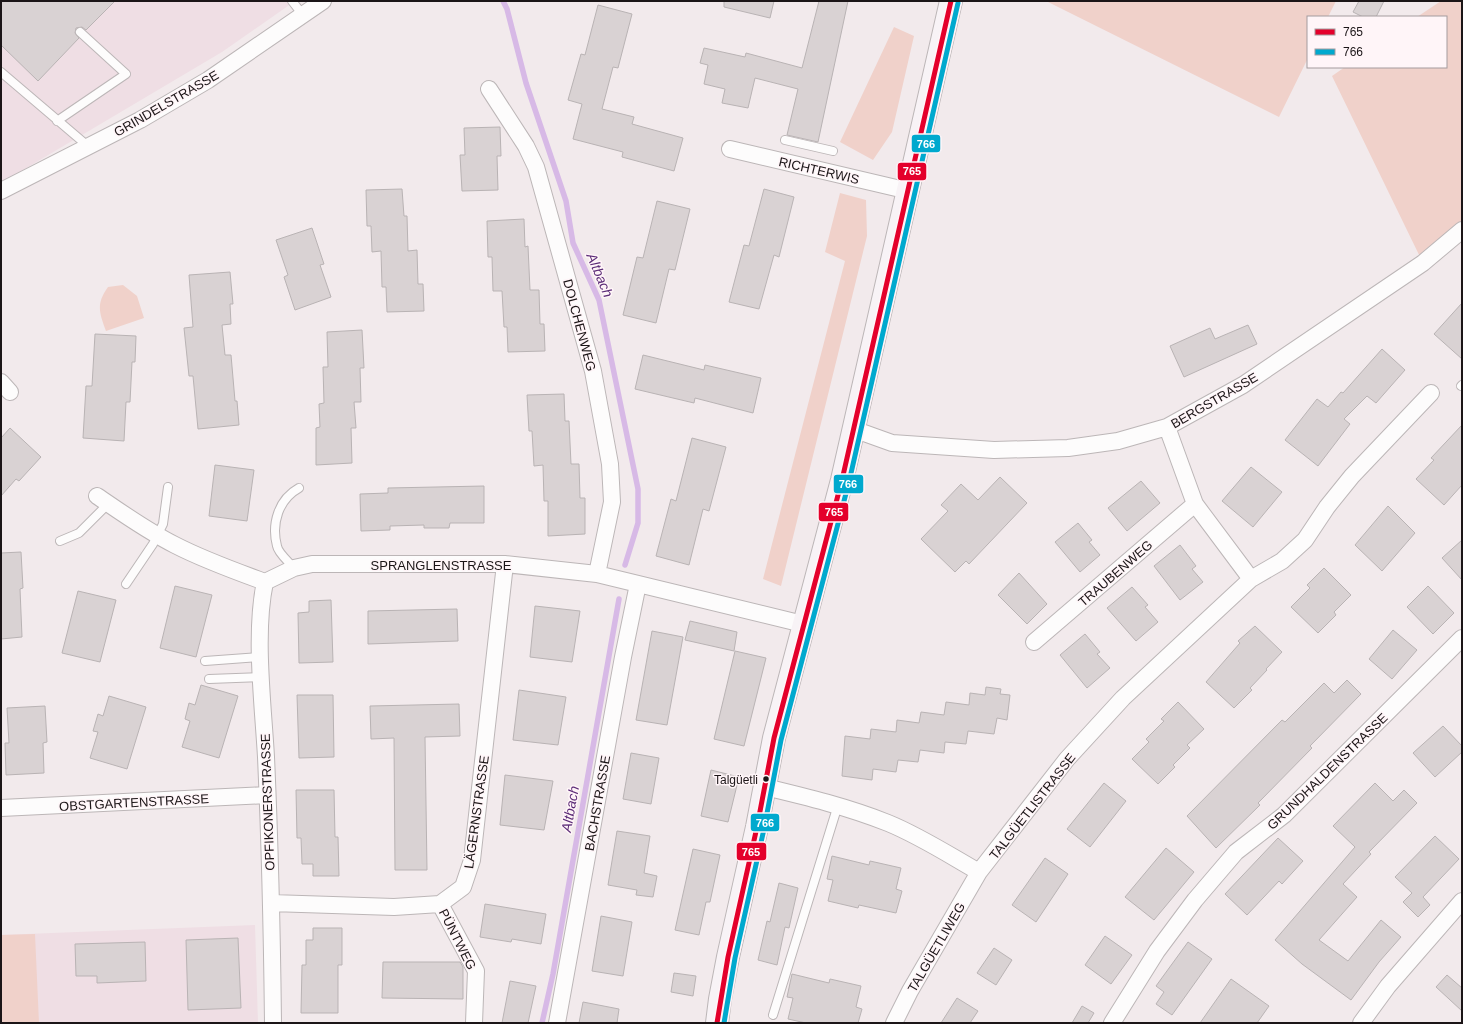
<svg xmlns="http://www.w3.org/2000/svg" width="1463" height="1024" font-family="Arial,sans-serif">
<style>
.built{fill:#efdee4}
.green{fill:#f0d1ca}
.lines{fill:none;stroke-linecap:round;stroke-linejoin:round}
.stream{stroke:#d7b9e6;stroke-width:5.5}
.building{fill:#d9d2d3;stroke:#b9b3b4}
.lane-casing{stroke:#bcb6b7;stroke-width:10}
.street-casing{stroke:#bcb6b7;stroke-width:18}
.secondary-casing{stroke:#bcb6b7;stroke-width:24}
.lane{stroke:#fdfcfc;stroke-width:8}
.street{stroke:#fdfcfc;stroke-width:16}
.secondary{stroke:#f8f3f6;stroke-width:22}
.bus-1-casing{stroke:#fff5f8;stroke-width:8}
.bus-2-casing{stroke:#fff5f8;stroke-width:8}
.bus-1{stroke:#e4002b;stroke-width:5}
.bus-2{stroke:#00a9ce;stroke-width:5}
.bus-dot{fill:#1b1517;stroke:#fff5f8;stroke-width:1.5}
.labels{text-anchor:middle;stroke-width:3;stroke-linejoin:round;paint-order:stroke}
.bus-label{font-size:12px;fill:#1b1517;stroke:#fff5f8;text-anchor:end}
.street-label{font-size:13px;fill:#1b1517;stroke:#fff5f8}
.water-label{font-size:14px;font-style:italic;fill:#5c2c77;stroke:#fff5f8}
.line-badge{stroke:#fff5f8;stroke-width:1.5}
.badge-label{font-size:11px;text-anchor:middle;font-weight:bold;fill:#fff}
</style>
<rect width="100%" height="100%" fill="#f2eaec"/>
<path class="built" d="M 1,1 L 295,1 L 222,52 L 1,183 Z
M 255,925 L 258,1023 L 1,1023 L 1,935 Z"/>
<path class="green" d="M 1046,1 L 1336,1 L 1328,17 L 1308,17 L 1308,58 L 1279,117 Z
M 1441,1 L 1462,1 L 1462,230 L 1423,263 L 1332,76 L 1345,67 L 1446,67 L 1446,17 L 1417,17 Z
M 894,27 L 914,36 L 892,132 L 873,160 L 840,142 Z
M 840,193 L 866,200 L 867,236 L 781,586 L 763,579 L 845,261 L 825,252 Z
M 123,285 L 137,296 L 144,318 L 106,331 C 99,312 96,304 108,287 Z
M 35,934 L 39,1023 L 1,1023 L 1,935 Z"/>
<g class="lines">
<path class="stream" d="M 503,1 L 507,9 L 526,83 L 566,201 L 573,243 L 599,300 L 638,489 L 638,523 L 625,565
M 542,1023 L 553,974 L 619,599"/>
</g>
<path class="building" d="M 1,1 L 115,1 L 86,30 L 82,27 L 76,28 L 75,33 L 79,38 L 38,81 L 1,45 Z
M 724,1 L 774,1 L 770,18 L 724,7 Z
M 819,1 L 848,1 L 818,142 L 787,135 L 798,89 L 755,78 L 748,108 L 722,103 L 725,89 L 704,84 L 708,65 L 700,63 L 704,48 L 745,57 L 746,53 L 802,68 Z
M 1359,1 L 1384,1 L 1376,17 L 1363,17 L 1353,12 Z
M 598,5 L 632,14 L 618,68 L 613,67 L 602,109 L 634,117 L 632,124 L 683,138 L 674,171 L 622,157 L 623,152 L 573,139 L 582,104 L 568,100 L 581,54 L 585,55 Z
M 500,127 L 501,156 L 497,156 L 498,190 L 462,191 L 460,155 L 465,155 L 464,128 Z
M 402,189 L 404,216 L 407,216 L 408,251 L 417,250 L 418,284 L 423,284 L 424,311 L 387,312 L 386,287 L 382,287 L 381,251 L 372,252 L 371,226 L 367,226 L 366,190 Z
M 764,189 L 794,197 L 779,257 L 774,255 L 759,309 L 729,302 L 744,245 L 749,246 Z
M 657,201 L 690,209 L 675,270 L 669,269 L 656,323 L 623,315 L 637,257 L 643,258 Z
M 524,219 L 525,247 L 528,246 L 530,290 L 539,290 L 540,324 L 544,324 L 545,351 L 508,352 L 507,327 L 504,327 L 502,291 L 493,291 L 492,257 L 488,257 L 487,221 Z
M 312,228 L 324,264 L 320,265 L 331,297 L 295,310 L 284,277 L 288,275 L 276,240 Z
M 230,272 L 233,304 L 230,304 L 231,324 L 222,325 L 225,355 L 231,355 L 235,401 L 237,401 L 239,425 L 198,429 L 193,376 L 189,376 L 184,328 L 193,327 L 189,275 Z
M 1462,303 L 1462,359 L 1434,334 Z
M 1248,325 L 1257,344 L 1184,377 L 1170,346 L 1210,328 L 1215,339 Z
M 362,330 L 364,368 L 360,368 L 361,402 L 354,402 L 356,428 L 351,428 L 352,463 L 316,465 L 316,428 L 320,427 L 319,404 L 324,403 L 323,367 L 328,367 L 327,332 Z
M 95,334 L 136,336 L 135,362 L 132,362 L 130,402 L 126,402 L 124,441 L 83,438 L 86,386 L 92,386 Z
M 1382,349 L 1405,370 L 1376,403 L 1367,396 L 1344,419 L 1350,424 L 1318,466 L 1285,440 L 1317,399 L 1328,407 L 1341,392 L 1343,393 Z
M 643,355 L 704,370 L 705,365 L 761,378 L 753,413 L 695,398 L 694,403 L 635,389 Z
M 564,394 L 565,421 L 569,421 L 571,464 L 579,464 L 580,498 L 585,498 L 585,534 L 548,536 L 548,501 L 544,501 L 543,465 L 534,466 L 532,431 L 529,431 L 527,395 Z
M 1462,425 L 1462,485 L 1444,505 L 1416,479 L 1434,460 L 1431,458 Z
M 10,428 L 41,457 L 19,481 L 16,479 L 1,496 L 1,438 Z
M 692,438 L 726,447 L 709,511 L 703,509 L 689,565 L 656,556 L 671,499 L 676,501 Z
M 215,465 L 254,470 L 247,521 L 209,516 Z
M 1251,467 L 1282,492 L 1253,527 L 1222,501 Z
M 1000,477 L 1027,503 L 969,564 L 966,561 L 955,572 L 921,539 L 948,511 L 941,505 L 961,484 L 978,500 Z
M 1141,481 L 1160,503 L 1127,531 L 1108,508 Z
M 484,486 L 484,523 L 450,523 L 449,528 L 424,528 L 424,525 L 390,526 L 390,530 L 361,531 L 360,494 L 388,493 L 388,488 Z
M 1388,506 L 1415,533 L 1382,571 L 1355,545 Z
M 1078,523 L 1092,540 L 1089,542 L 1100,555 L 1080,572 L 1055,542 Z
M 1462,540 L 1462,580 L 1442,558 Z
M 1180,545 L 1196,566 L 1192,569 L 1203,582 L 1180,600 L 1154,566 Z
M 21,552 L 23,588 L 20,589 L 22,637 L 1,639 L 1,553 Z
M 1324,568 L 1351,595 L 1334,612 L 1336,615 L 1318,633 L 1291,607 L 1310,588 L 1307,585 Z
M 1019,573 L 1047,604 L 1027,624 L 998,595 Z
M 175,586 L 212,595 L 196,657 L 160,648 Z
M 1428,586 L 1454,613 L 1433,634 L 1407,607 Z
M 1132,587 L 1148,605 L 1145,607 L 1158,622 L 1136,641 L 1107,608 Z
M 78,591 L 116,600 L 100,662 L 62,653 Z
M 331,600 L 333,662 L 299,663 L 298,613 L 309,612 L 309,601 Z
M 535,606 L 580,611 L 572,662 L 530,657 Z
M 457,609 L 458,641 L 368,644 L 368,611 Z
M 690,621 L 737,632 L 734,651 L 685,640 Z
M 1255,626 L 1282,652 L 1266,669 L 1267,670 L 1250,688 L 1252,690 L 1234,708 L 1206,682 L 1240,643 L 1238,641 Z
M 1393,630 L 1417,650 L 1392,679 L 1369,659 Z
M 652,631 L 683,637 L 667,725 L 636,720 Z
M 1085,634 L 1100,652 L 1097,654 L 1110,668 L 1087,688 L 1060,655 Z
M 735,651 L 766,658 L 744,746 L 714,739 Z
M 1347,680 L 1361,694 L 1310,746 L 1312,748 L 1258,803 L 1260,805 L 1216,848 L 1187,816 L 1282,720 L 1285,722 L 1324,683 L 1334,693 Z
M 201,685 L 238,696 L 219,758 L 182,747 L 190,721 L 185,719 L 189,703 L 195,705 Z
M 986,687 L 1001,689 L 1000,694 L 1010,695 L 1007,720 L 997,718 L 994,734 L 968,731 L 966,744 L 945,742 L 944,753 L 920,750 L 918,762 L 898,760 L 896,772 L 873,769 L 872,780 L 842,776 L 845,736 L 870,739 L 871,729 L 896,732 L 897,720 L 919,723 L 921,712 L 944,715 L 946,702 L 969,705 L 970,693 L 985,695 Z
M 519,690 L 566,697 L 558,745 L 513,740 Z
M 297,695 L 333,695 L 334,757 L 299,758 Z
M 109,696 L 146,707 L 127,769 L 90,758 L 98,732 L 93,731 L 98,714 L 103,716 Z
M 1178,702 L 1204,729 L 1187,745 L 1190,748 L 1173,765 L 1175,767 L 1158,784 L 1132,759 L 1149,742 L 1146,739 L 1164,721 L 1161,719 Z
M 459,704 L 460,736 L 425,737 L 427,870 L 395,870 L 394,738 L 371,739 L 370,706 Z
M 45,706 L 47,742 L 43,743 L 44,773 L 6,775 L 5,743 L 9,743 L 7,708 Z
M 1443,726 L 1462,746 L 1462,752 L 1435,777 L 1413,753 Z
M 631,753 L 659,758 L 651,804 L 623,799 Z
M 711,770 L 739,777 L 728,822 L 701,816 Z
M 505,775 L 553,781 L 544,830 L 500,825 Z
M 1104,783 L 1126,801 L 1090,847 L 1067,829 Z
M 1375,783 L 1393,801 L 1404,790 L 1417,803 L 1369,852 L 1371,854 L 1343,884 L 1357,897 L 1319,940 L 1348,961 L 1381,920 L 1401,937 L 1379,962 L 1351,1000 L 1302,964 L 1275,940 L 1355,847 L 1333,826 Z
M 296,790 L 334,790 L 335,837 L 338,837 L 339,876 L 313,876 L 313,864 L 302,864 L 301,838 L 297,838 Z
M 617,831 L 650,836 L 644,873 L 657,876 L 653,897 L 636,895 L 637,890 L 608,885 Z
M 1435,836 L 1459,859 L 1423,897 L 1430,905 L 1418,917 L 1403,902 L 1412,893 L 1395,877 Z
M 1278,838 L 1303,861 L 1282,884 L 1279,881 L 1247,915 L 1225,894 Z
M 1166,848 L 1194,872 L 1154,920 L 1125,897 Z
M 693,849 L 720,855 L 710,902 L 706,902 L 699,935 L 675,930 Z
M 832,856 L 869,865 L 870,861 L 901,868 L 896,889 L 902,891 L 896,913 L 859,905 L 858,908 L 828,901 L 833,880 L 827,879 Z
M 1045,858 L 1068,874 L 1036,922 L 1012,905 Z
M 779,883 L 798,888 L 789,928 L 785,927 L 777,965 L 758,960 L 767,921 L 770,922 Z
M 485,904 L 546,914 L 541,944 L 512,939 L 511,942 L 480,937 Z
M 601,916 L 632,922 L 623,976 L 592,971 Z
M 313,928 L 342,928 L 342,965 L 338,965 L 338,1013 L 301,1013 L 302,965 L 306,965 L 306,940 L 313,940 Z
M 1105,936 L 1132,955 L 1111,984 L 1085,965 Z
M 238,938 L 241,1008 L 188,1010 L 186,940 Z
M 145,942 L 146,981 L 97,983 L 97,976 L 76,976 L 75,944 Z
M 1188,942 L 1212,959 L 1172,1015 L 1156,1004 L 1164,992 L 1156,986 Z
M 994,948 L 1012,960 L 996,985 L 977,973 Z
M 383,962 L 460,962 L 463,967 L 463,999 L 382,998 Z
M 674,973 L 696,976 L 693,996 L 671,992 Z
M 792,974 L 829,983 L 830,979 L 861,986 L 856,1007 L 862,1009 L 858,1023 L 806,1023 L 788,1019 L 793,998 L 787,997 Z
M 1447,975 L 1462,988 L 1462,1011 L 1436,987 Z
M 1231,979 L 1269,1006 L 1257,1023 L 1200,1023 Z
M 510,981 L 536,986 L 528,1023 L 502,1023 Z
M 957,998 L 978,1011 L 970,1023 L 941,1023 Z
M 583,1002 L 619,1009 L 617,1023 L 579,1023 Z
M 1082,1006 L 1094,1013 L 1088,1023 L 1072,1023 Z"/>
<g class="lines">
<g class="lane-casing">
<path id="lane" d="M 292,1 L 303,15
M 1,72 L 89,147
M 57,121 L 126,74 L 80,32
M 785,140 L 833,151
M 1461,386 L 1462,385
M 60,541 L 79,533 L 108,504
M 294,568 C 289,562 278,553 277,546 C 271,523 279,499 299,488
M 126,584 L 153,544 L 163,524 L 168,487
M 205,661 L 261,657
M 209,679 L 262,677
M 773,1015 L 838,805"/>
</g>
<g class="street-casing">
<path id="street" d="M 489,89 L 526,146 L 536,167 L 593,371 L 610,464 L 612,502 L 597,574
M 730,149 L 909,191
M 1,191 L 140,120 L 208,80 L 323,1
M 1,382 L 10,392
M 1167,427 L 1195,504 L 1251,579
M 853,429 L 892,443 L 994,450 L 1068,448 L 1118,441 L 1167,427 L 1243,385 L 1423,263 L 1462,230
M 97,496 C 122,513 147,531 175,545 C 204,560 235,571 265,582 L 294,568 L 312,564 L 505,564 L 597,574 L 803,624
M 265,582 C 254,633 263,704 266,757 C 270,846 272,934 273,1023
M 1034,642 L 1195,504
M 765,787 C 807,797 848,807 888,823 C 920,836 949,855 979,872
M 1,808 L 267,795
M 271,903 L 394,907 L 440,904 L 463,887 L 472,860 L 505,564
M 440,904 L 476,971 L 474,1023
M 557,1023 L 623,657 L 638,584
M 894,1023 L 910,991 L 979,872 L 1067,759 L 1123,698 L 1251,579 L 1282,561 L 1305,540 L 1327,507 L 1352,476 L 1431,393
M 1112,1023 L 1157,951 L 1195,900 L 1236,852 L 1284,815 L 1462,638
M 1361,1023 L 1388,986 L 1462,901"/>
</g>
<g class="secondary-casing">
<path id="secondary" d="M 717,1023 L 720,999 L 728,957 L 757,827 L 774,738 L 842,480 L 951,1"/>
</g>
<use href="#lane" class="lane"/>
<use href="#street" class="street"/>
<use href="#secondary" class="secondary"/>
<g class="bus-1-casing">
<path id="bus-1" d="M 717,1023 L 728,957 L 757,827 L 774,738 L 842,480 L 951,1"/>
</g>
<g class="bus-2-casing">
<path id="bus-2" d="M 724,1023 L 735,958 L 764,829 L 781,740 L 849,482 L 958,3"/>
</g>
<use href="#bus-1" class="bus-1"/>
<use href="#bus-2" class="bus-2"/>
</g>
<circle class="bus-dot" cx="766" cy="779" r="3.5"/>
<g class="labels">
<g class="bus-label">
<text x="758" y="784">Talgüetli</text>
</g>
<g class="street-label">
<text transform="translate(166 103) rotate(-30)" y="5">GRINDELSTRASSE</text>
<text transform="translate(819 170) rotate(13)" y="5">RICHTERWIS</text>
<text transform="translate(580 325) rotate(75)" y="5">DOLCHENWEG</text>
<text transform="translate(1214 400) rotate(-30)" y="5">BERGSTRASSE</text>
<text x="441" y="570">SPRANGLENSTRASSE</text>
<text transform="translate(1115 573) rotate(-41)" y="5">TRAUBENWEG</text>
<text transform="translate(1327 771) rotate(-44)" y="5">GRUNDHALDENSTRASSE</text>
<text transform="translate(134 802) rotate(-3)" y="5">OBSTGARTENSTRASSE</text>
<text transform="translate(267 802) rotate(-92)" y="5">OPFIKONERSTRASSE</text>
<text transform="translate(597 803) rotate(-80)" y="5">BACHSTRASSE</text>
<text transform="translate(1032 806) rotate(-52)" y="5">TALGÜETLISTRASSE</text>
<text transform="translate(476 812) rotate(-82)" y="5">LÄGERNSTRASSE</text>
<text transform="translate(458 939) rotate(63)" y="5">PÜNTWEG</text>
<text transform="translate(936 947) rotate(-60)" y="5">TALGÜETLIWEG</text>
</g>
<g class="water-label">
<text transform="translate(600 275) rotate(67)" y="5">Altbach</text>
<text transform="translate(570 809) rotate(-80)" y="5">Altbach</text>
</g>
</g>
<g class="line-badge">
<rect x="911" y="134" width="30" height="19" rx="4" fill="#00a9ce"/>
<rect x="897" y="162" width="30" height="19" rx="4" fill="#e4002b"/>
<rect x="833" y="474" width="31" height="20" rx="4" fill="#00a9ce"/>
<rect x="818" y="502" width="31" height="20" rx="4" fill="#e4002b"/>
<rect x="750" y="813" width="30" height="19" rx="4" fill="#00a9ce"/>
<rect x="736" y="842" width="31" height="19" rx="4" fill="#e4002b"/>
</g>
<g class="badge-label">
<text x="926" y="148">766</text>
<text x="912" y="175">765</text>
<text x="848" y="488">766</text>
<text x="834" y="516">765</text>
<text x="765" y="827">766</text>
<text x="751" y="856">765</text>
</g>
<rect width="1463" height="1024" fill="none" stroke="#1b1517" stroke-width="4"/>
<rect x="1307" y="16" width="140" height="52" fill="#fff5f8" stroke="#a49b9e"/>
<rect x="1315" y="29" width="20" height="6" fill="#e4002b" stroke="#a49b9e"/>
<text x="1343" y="36" font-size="12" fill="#1b1517">765</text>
<rect x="1315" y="49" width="20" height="6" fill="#00a9ce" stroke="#a49b9e"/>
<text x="1343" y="56" font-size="12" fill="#1b1517">766</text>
</svg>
